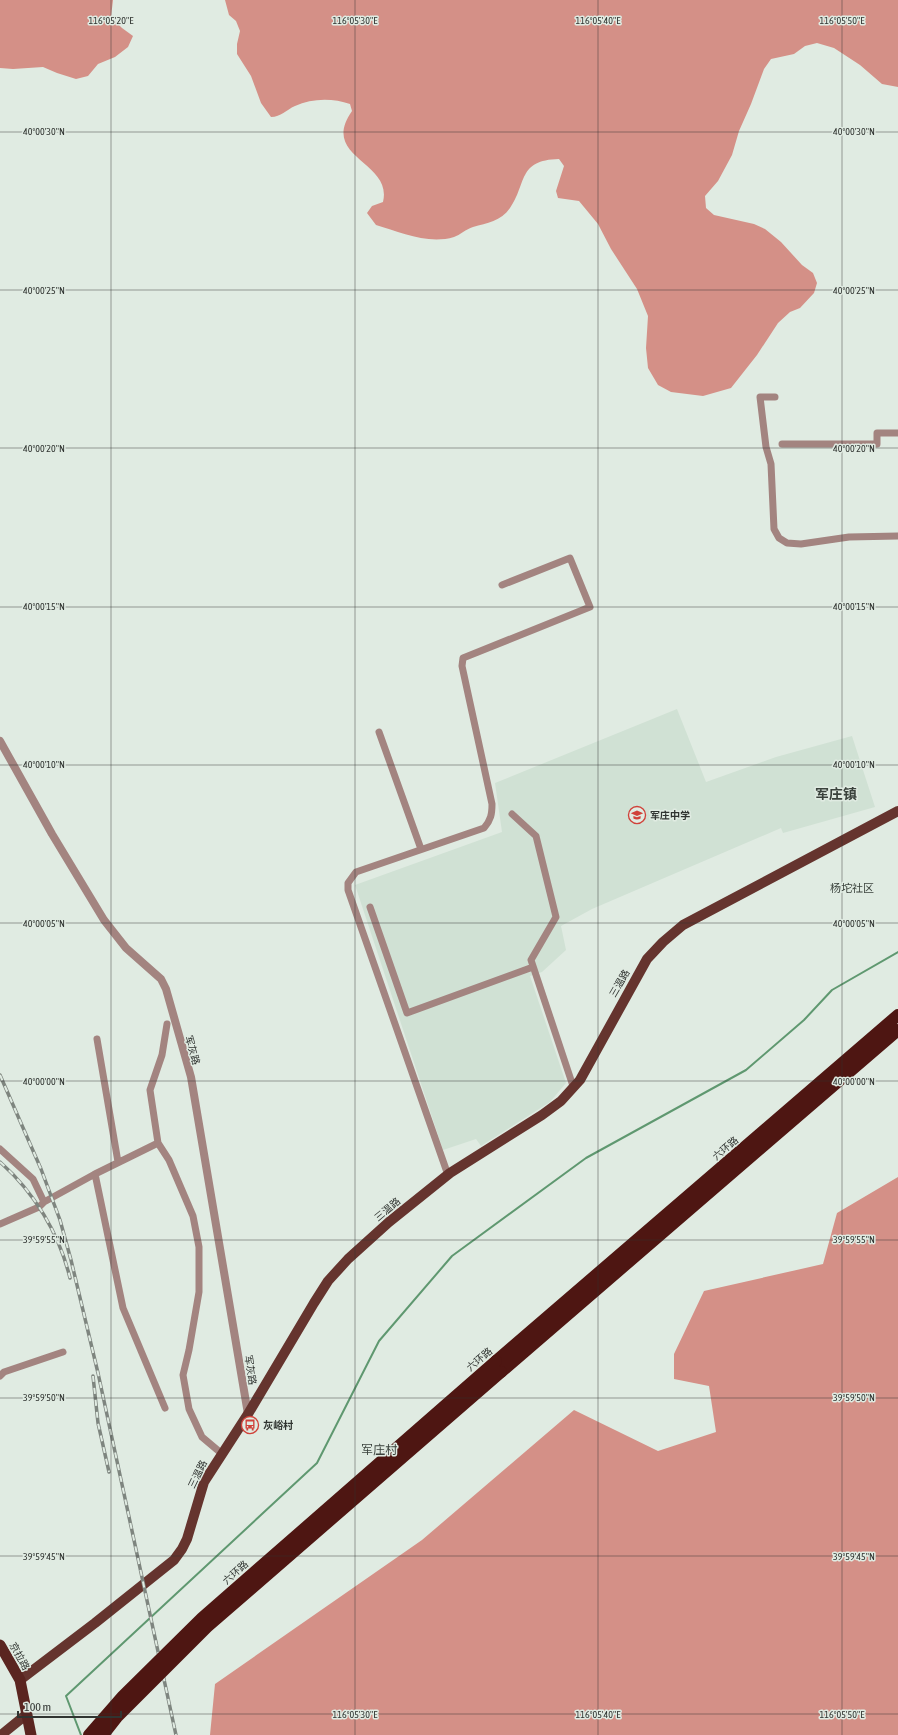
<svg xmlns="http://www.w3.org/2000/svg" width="898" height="1735" font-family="'Asap Condensed','Noto Sans SC',sans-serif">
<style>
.built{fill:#d0e1d4}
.forest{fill:#d49087}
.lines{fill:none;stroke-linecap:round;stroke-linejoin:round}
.stream{stroke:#5f9870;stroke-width:2}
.minor{stroke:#a38480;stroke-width:7}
.tertiary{stroke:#a38480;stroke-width:8}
.primary{stroke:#65342e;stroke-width:10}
.trunk{stroke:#5a2520;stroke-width:11}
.motorway{stroke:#4e1612;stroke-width:12}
.rail-casing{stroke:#7e857f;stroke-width:3.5}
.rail{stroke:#e0ebe2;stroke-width:2;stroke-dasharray:6;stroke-linecap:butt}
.motorway-bridge{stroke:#4e1612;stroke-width:12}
.ticks{fill:none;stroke:#303431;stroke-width:1;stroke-opacity:0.45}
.labels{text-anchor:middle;stroke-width:3;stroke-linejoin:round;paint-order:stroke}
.poi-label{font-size:10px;font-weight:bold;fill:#303431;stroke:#e0ebe2;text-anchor:start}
.street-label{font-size:10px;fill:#303431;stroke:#e0ebe2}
.neighbourhood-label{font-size:11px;fill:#3a423c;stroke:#e0ebe2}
.quarter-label{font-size:12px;fill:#3a423c;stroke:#e0ebe2}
.district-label{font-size:14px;font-weight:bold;fill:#3a423c;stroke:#e0ebe2}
.ticks-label{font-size:10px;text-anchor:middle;fill:#303431;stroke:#e0ebe2;stroke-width:3;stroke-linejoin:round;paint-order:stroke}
</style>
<rect width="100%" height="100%" fill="#e0ebe2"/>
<path class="built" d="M 677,709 L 706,782 L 776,757 L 852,736 L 875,807 L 783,833 L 781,828 L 592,909 L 561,926 L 566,950 L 542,972 L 530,976 L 566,1083 L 550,1102 L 481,1146 L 476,1139 L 443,1150 L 355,885 L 502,832 L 495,783 Z"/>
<path class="forest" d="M 0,0 L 113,0 L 111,17 L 122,28 L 133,36 L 128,47 L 115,57 L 98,64 L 88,76 L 76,79 L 57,73 L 43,67 L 13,69 L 0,68 Z
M 225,0 L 898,0 L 898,87 L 882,84 L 860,65 L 834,48 L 817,43 L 805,46 L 794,54 L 771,59 L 764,69 L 751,104 L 739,131 L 732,155 L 718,181 L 705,196 L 706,208 L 714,215 L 754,224 L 765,229 L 781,242 L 802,265 L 813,273 L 817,283 L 814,293 L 800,308 L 790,312 L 778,323 L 757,355 L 731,388 L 703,396 L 671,392 L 658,385 L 648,368 L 646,348 L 648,316 L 637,289 L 611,249 L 598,224 L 579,201 L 558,198 L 556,191 L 564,166 L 559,159 C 517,160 527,184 510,208 C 501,221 487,223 473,227 C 466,229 460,235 454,237 C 428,245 400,232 376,225 L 367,213 L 372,206 L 383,202 C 393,161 319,158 352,111 L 350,104 C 333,98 312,98 295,106 C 286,110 281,117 271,117 L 261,103 L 251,76 L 237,54 L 237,44 L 240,31 L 236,21 L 229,15 Z
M 898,1177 L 898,1735 L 210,1735 L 215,1684 L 422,1540 L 574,1410 L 658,1451 L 716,1432 L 709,1386 L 674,1379 L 674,1354 L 704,1291 L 823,1264 L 837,1213 Z"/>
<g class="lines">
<path class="stream" d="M 81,1735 L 66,1696 L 317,1463 L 379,1341 L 452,1256 L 586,1158 L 746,1070 L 804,1020 L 832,990 L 898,952"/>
<path class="minor" d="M 775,397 L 760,397 L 766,447 L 771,464 L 774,529 L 779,538 L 787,543 L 801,544 L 849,537 L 898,536
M 782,444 L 877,444 L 877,433 L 898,433
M 379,732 L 421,849
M 512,814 L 536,836 L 556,917 L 531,960 L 573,1086
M 370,907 L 407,1013 L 533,967
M 167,1024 L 162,1055 L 150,1090 L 158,1143 L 169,1160 L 193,1216 L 199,1247 L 199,1292 L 189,1350 L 183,1375 L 189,1409 L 202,1437 L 221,1453
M 97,1039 L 118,1162
M 0,1149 L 33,1179 L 44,1202
M 95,1174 L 123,1308 L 165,1408
M 448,1175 L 348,890 L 348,883 L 356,872 L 484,828 C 491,820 492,814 492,804 L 462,666 L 463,658 L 590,607 L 570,558 L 502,585
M 0,1224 L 39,1207 L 44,1202 L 95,1174 L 158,1143
M 0,1376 L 4,1372 L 63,1352"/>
<path class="tertiary" d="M 0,741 L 52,834 L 104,920 L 126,948 L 161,979 L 166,989 L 191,1077 L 248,1414"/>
<path class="primary" d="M 20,1680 L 95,1623 L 174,1560 L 182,1549 L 187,1539 L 204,1482 L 248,1414 L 314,1303 L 328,1281 L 348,1259 L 389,1222 L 450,1173 L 542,1115 L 561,1101 L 580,1080 L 647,959 L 663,942 L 683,925 L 898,811
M 1,1735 L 27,1714"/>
<path class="trunk" d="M 0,1645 L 20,1680 L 31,1735"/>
<path class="motorway" d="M 496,1361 L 898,1015
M 501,1372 L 898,1030"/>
<g class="rail-casing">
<path id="rail" d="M 0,1075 L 41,1169 L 60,1220 L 71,1260 L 98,1373 L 176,1735
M 0,1162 C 34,1192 59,1233 70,1278
M 93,1376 L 98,1423 L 109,1472"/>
</g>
<use href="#rail" class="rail"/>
<path class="motorway-bridge" d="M 89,1735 L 123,1696 L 202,1618 L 496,1361
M 103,1735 L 117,1717 L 207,1627 L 501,1372"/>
</g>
<path class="ticks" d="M 111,0 L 111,1735M 355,0 L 355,1735M 598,0 L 598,1735M 842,0 L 842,1735M 0,132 L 898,132M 0,290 L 898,290M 0,448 L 898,448M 0,607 L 898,607M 0,765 L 898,765M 0,923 L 898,923M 0,1081 L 898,1081M 0,1240 L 898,1240M 0,1398 L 898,1398M 0,1556 L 898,1556M 0,1714 L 898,1714"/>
<defs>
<g id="school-ring" transform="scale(0.9)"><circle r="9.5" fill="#e0ebe2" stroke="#d0423a" stroke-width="1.5"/><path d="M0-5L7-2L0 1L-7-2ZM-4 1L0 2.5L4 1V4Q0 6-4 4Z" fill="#d0423a"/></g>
<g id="bus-ring" transform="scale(0.9)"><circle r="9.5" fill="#e0ebe2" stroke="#d0423a" stroke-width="1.5"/><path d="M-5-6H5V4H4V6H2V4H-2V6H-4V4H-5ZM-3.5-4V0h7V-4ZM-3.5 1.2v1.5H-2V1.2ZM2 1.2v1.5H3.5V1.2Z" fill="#d0423a"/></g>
</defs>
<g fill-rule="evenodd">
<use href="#school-ring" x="637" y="815"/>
<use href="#bus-ring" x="250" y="1425"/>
</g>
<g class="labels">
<g class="poi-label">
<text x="650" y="819">军庄中学</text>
<text x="263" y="1429">灰峪村</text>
</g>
<g class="street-label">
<text transform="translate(619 983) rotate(-60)" y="4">三温路</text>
<text transform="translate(193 1050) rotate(74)" y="4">军灰路</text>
<text transform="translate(725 1148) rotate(-41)" y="4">六环路</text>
<text transform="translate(387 1209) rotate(-40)" y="4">三温路</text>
<text transform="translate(479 1359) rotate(-41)" y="4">六环路</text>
<text transform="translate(251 1370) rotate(81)" y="4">军灰路</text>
<text transform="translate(197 1474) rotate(-64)" y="4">三温路</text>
<text transform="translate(235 1572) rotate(-42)" y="4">六环路</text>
<text transform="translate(20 1656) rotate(61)" y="4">京拉路</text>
</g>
<g class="neighbourhood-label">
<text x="852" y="892">杨坨社区</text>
</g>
<g class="quarter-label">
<text x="379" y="1454">军庄村</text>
</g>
<g class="district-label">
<text x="836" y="799">军庄镇</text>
</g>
</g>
<g class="ticks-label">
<text x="111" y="24">116°05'20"E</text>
<text x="355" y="24">116°05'30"E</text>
<text x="598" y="24">116°05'40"E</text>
<text x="842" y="24">116°05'50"E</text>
<text x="44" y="135">40°00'30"N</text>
<text x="854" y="135">40°00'30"N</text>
<text x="44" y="294">40°00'25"N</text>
<text x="854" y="294">40°00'25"N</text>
<text x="44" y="452">40°00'20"N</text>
<text x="854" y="452">40°00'20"N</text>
<text x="44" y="610">40°00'15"N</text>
<text x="854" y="610">40°00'15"N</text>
<text x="44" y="768">40°00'10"N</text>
<text x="854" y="768">40°00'10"N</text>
<text x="44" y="927">40°00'05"N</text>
<text x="854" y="927">40°00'05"N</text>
<text x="44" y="1085">40°00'00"N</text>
<text x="854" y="1085">40°00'00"N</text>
<text x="44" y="1243">39°59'55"N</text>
<text x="854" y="1243">39°59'55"N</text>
<text x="44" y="1401">39°59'50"N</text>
<text x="854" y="1401">39°59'50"N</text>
<text x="44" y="1560">39°59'45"N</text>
<text x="854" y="1560">39°59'45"N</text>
<text x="355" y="1718">116°05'30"E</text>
<text x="598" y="1718">116°05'40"E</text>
<text x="842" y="1718">116°05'50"E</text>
</g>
<path d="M18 1711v6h103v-6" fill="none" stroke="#303431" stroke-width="2"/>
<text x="24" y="1711" font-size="12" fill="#303431" stroke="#e0ebe2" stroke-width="3" paint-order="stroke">100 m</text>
</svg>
